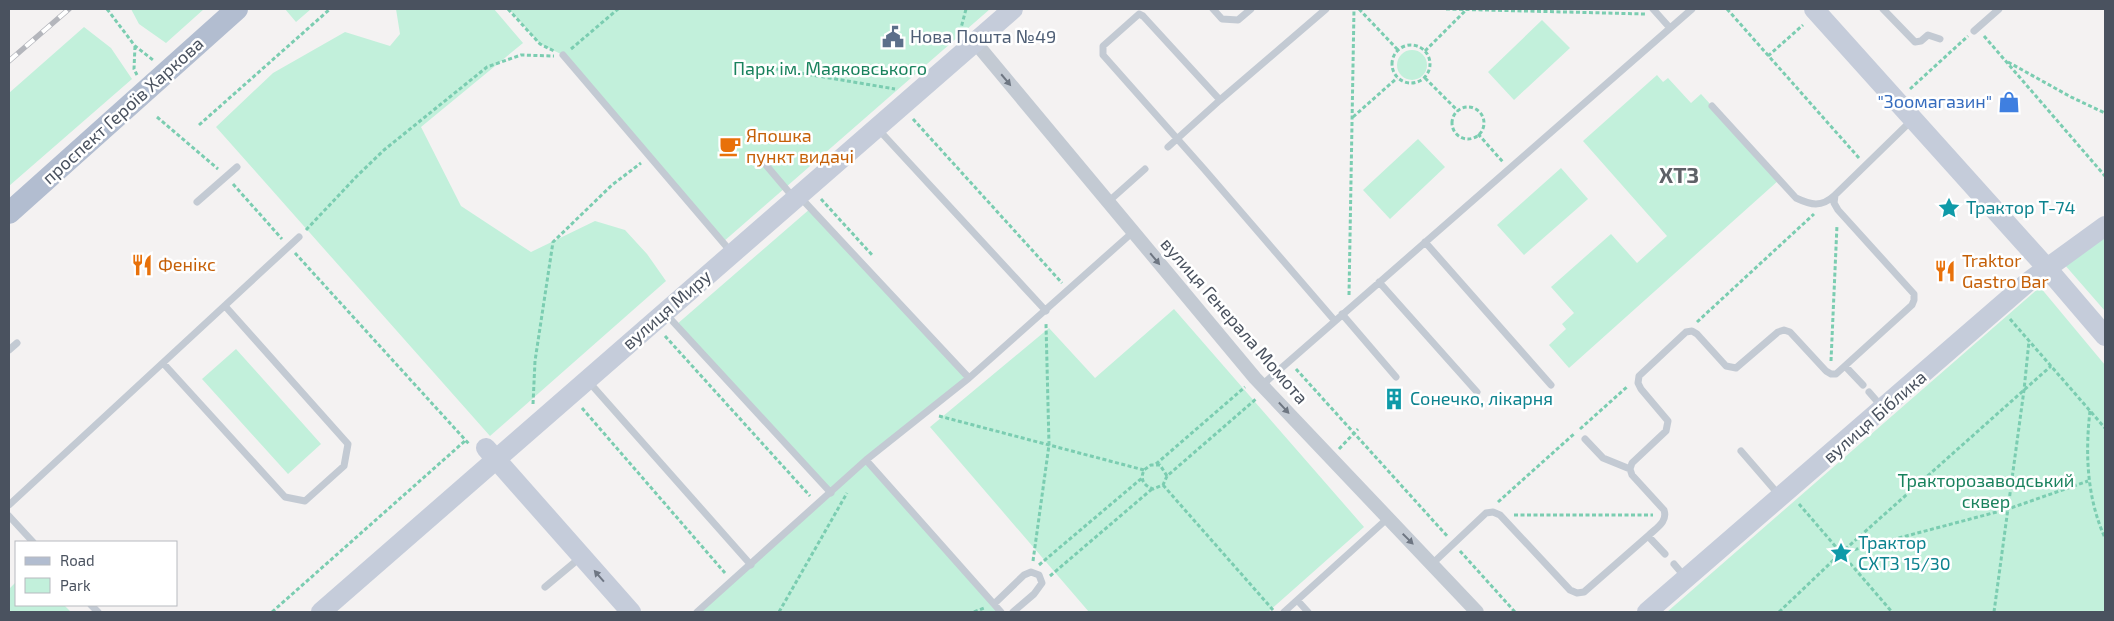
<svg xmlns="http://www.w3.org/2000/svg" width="2114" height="621" font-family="'Exo 2',sans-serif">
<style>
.green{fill:#c2f0db}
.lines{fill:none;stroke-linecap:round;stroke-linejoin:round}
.path{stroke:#7bcdb1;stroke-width:3;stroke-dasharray:4 2.5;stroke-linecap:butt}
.lane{stroke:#c3cad3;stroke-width:7}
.street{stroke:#c3cad3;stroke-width:14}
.secondary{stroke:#c5ccda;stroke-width:20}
.primary{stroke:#b2bdd0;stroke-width:22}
.rail-casing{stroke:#b4b6bc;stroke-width:5.5}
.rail{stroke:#fff;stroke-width:4;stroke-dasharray:11;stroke-linecap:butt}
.oneway{fill:#6e7682}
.oneway2{fill:#6f7784}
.labels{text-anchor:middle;stroke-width:5;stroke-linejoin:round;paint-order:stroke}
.service-label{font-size:18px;fill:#4e5e75;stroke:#fff;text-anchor:start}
.park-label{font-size:18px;fill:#19825d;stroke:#fff}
.shop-label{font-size:18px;fill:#366cbe;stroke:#fff;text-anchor:end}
.street-label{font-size:18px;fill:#4a525f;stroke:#fff}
.food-label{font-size:18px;fill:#c56008;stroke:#fff;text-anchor:start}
.culture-label{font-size:18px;fill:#0d838f;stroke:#fff;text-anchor:start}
.district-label{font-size:22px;font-weight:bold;fill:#5e6167;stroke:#fff}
</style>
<rect width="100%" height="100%" fill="#f4f2f2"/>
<path class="green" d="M 131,9 L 204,9 L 166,43 L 139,24 Z
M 285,9 L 311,9 L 296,22 Z
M 396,9 L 494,9 L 523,43 L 421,127 L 461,206 L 531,252 L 595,221 L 625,230 L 647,254 L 666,281 L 490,436 L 216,127 L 273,73 L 345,32 L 390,46 L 400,34 Z
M 509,9 L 990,9 L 723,242 L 563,55 L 540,44 Z
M 1542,20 L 1570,48 L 1514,100 L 1488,72 Z
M 84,27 L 111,48 L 132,79 L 9,186 L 9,93 Z
M1397 65a15 15 0 1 1 30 0a15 15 0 1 1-30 0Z
M 1657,75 L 1663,82 L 1668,78 L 1691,103 L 1701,94 L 1779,180 L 1569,368 L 1549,345 L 1566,329 L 1562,324 L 1574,313 L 1551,287 L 1611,234 L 1637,263 L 1667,236 L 1583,141 Z
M 1418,139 L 1445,167 L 1390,219 L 1363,190 Z
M 1561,168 L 1588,199 L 1524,255 L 1497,225 Z
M 811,208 L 969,378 L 866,460 L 1001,612 L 697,612 L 830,492 L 676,325 Z
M 2105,236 L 2105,311 L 2064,264 Z
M 2040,287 L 2105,365 L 2105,612 L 1667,612 Z
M 1174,309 L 1364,527 L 1268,612 L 1089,612 L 930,427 L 1049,328 L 1095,378 Z
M 236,349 L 321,444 L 288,474 L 202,379 Z
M 16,582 L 16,605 L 64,605 L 71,612 L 11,612 L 9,609 L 9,589 Z"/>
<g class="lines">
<path class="path" d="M 107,9 L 135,46 L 153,60
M 508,9 L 540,44 L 554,51
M 1359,9 L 1398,50
M 1446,9 L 1645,14
M 1727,9 L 1859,158
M 960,32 L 966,9
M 1984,36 L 2105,176
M1392 64a19 19 0 1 1 38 0a19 19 0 1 1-38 0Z
M 135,46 L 134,69 L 137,75
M 571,49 L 618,9
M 1425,51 L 1466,10
M 1768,56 L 1803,25
M 2008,62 L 2071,97 L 2105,113
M 770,68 L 895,89
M 1425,78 L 1458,111
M 1910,89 L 1968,36
M1452 123a16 16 0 1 1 32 0a16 16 0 1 1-32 0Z
M 157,117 L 218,169
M 1353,117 L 1397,78
M 913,119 L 1062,283
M 199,125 L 330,9
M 1478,134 L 1503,162
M 233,184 L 282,239
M 821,199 L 873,256
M 306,230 L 356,177 L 384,150 L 487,67 L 521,55 L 554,56
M 295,253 L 469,444
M 1349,295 L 1354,9
M 2010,319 L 2105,428
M 1697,322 L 1814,214
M 665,336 L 810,496
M 1831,361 L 1837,225
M 1296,369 L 1448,537
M 533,404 L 535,361 L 553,242 L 612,185 L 641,163
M 582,408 L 725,573
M 2090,411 C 2085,454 2087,498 2105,538
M 939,416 L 1144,470
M 1580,429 L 1628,386
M 1339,449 L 1358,429
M 1156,464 L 1245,387
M 1167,476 L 1160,465 L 1151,465 L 1144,470 C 1140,479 1143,485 1153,489 L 1163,485 L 1167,476 L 1256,399
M 1163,485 L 1273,610
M 1498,502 L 1575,433
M 1799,504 L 1892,612
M 1514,515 L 1653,515
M 1460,551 L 1515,612
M 1842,553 L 2008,509 L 2088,481
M 1033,561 L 1049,445 L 1046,324
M 1039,565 L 1142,478
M 1050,576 L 1152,489
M 272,612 L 466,440
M 779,612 L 847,493
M 974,612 L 984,608
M 1779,612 L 1841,553 L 2051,366
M 1994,612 L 2024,390 L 2029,341"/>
<path class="lane" d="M 1213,9 L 1222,19 L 1238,20 L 1251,9
M 1326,9 L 1220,100 L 1143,16 L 1139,14 L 1103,46 L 1103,55 L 1204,169 L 1335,321
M 1653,9 L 1670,28
M 1883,9 L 1915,42 L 1921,41 L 1928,35 L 1940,39
M 1974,31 L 1999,9
M 563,55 L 732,253
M 1712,106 L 1796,198 C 1811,205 1821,208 1835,195
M 878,129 L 1046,311
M 1168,147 L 1220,100
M 760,158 L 793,197
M 800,197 L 969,378
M 197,202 L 237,167
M 1108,202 L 1145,169
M 1425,242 L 1551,385
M 1379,282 L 1477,392
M 665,313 L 831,493
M 1342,314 L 1396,377
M 9,350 L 17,343
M 163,363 L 285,497 L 305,501 L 344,466 L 348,444 L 225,306
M 1845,366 L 1863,385
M 589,382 L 751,565
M 1262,385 L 1692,9
M 1869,392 L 1882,407
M 1585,439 L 1603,458 L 1630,469
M 1741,451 L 1779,495
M 866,460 L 1001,612
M 9,505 L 299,237
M 9,516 L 33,542
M 1665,554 L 1648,536 C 1656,528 1668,522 1664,510 L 1632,475 L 1630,469 L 1632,463 L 1666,431 L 1668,421 L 1641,389 L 1638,383 L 1639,376 L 1686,332 L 1692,331 L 1697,334 L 1726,366 L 1736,368 L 1778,332 L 1784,330 L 1790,332 L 1826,371 L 1831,374 L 1836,374 L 1912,305 L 1914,300 L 1914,294 L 1838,210 L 1834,203 L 1835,195 L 1912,120
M 1432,564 L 1486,513 L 1493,512 L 1500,515 L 1570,590 L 1577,593 L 1584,592 L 1648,536
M 1674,564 L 1685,577
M 545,587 L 581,557
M 1298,601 L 1308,612
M 994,604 L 1024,575 L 1031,572 L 1039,575 L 1042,583 L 1034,594 L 1013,612
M 91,605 L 98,612
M 697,612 L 866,460 L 969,378 L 1133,232
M 1284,612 L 1388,518"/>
<path class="street" d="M 975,42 L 1255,378 L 1477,612"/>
<path class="secondary" d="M 1814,9 L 2046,267 L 2105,336
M 486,448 L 631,612
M 321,612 L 1013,9
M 1647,612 L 2028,282 L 2105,226"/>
<path class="primary" d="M 9,213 L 237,9"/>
<g class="rail-casing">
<path id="rail" d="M 9,61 L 69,9"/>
</g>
<use href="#rail" class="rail"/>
</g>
<defs><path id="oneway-solid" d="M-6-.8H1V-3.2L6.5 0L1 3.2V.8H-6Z" transform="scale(1.25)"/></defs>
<g class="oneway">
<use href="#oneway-solid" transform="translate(1006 80) rotate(50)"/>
<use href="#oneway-solid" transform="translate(1155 259) rotate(50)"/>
<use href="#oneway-solid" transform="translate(1284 408) rotate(47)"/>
<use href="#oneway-solid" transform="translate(1408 539) rotate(45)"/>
</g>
<use class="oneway2" href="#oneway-solid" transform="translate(599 576) rotate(-131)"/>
<defs>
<g id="civic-bare" transform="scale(1.725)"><path d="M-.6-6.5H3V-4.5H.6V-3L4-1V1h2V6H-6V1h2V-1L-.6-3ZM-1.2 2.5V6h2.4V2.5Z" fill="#5c6f8a" stroke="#fff" stroke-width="2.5" paint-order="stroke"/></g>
<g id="shop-bare" transform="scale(1.725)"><path d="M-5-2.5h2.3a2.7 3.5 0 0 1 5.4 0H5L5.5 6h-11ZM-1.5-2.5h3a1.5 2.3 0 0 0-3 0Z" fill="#3f7fe0" stroke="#fff" stroke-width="2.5" paint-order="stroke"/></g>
<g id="cafe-bare" transform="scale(1.725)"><path d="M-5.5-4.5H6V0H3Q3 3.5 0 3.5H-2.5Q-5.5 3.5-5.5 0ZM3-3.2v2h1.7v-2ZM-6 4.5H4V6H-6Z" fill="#e8710a" stroke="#fff" stroke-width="2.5" paint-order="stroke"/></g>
<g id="sight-bare" transform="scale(1.725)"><path d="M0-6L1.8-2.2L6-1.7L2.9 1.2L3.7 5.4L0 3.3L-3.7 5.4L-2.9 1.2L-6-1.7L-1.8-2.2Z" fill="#0f9aa8" stroke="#fff" stroke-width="2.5" paint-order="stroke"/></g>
<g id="restaurant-bare" transform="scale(1.725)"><path d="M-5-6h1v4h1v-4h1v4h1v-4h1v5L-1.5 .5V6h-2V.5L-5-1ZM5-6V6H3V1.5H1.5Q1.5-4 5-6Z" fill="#e8710a" stroke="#fff" stroke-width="2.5" paint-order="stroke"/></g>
<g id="building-bare" transform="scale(1.725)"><path d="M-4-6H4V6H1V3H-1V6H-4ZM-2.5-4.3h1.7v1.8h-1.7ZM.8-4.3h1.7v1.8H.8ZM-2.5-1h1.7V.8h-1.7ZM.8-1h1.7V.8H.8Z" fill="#0f9aa8" stroke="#fff" stroke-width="2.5" paint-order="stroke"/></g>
</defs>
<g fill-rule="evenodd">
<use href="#civic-bare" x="893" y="37"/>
<use href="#shop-bare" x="2009" y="102"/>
<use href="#cafe-bare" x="730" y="146"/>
<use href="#sight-bare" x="1949" y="208"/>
<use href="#restaurant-bare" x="142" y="265"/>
<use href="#restaurant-bare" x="1945" y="271"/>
<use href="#building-bare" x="1394" y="399"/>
<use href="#sight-bare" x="1841" y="553"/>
</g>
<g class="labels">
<g class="service-label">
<text x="910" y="43">Нова Пошта №49</text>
</g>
<g class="park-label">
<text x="830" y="75">Парк ім. Маяковського</text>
<text x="1986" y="487">Тракторозаводський<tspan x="1986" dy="21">сквер</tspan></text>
</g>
<g class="shop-label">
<text x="1992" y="108">"Зоомагазин"</text>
</g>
<g class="street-label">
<text transform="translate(123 111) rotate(-42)" y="6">проспект Героїв Харкова</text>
<text transform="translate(667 310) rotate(-41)" y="6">вулиця Миру</text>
<text transform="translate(1234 321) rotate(49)" y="6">вулиця Генерала Момота</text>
<text transform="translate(1875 417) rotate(-41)" y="6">вулиця Біблика</text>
</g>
<g class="food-label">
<text x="746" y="142">Япошка<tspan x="746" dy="21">пункт видачі</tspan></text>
<text x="1962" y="267">Traktor<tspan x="1962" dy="21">Gastro Bar</tspan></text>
<text x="158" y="271">Фенікс</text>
</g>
<g class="culture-label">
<text x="1966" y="214">Трактор Т-74</text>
<text x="1410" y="405">Сонечко, лікарня</text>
<text x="1858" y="549">Трактор<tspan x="1858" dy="21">СХТЗ 15/30</tspan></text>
</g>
<g class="district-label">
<text x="1679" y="183">ХТЗ</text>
</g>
</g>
<rect width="2114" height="621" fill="none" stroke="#4a525f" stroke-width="20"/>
<rect x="15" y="541" width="162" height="65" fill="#ffffff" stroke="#b7babf"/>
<rect x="25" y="557" width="25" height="8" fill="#b2bdd0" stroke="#b7babf"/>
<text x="60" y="566" font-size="15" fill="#4a525f">Road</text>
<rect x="25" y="578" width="25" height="15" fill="#c2f0db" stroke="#b7babf"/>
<text x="60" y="591" font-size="15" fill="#4a525f">Park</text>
</svg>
